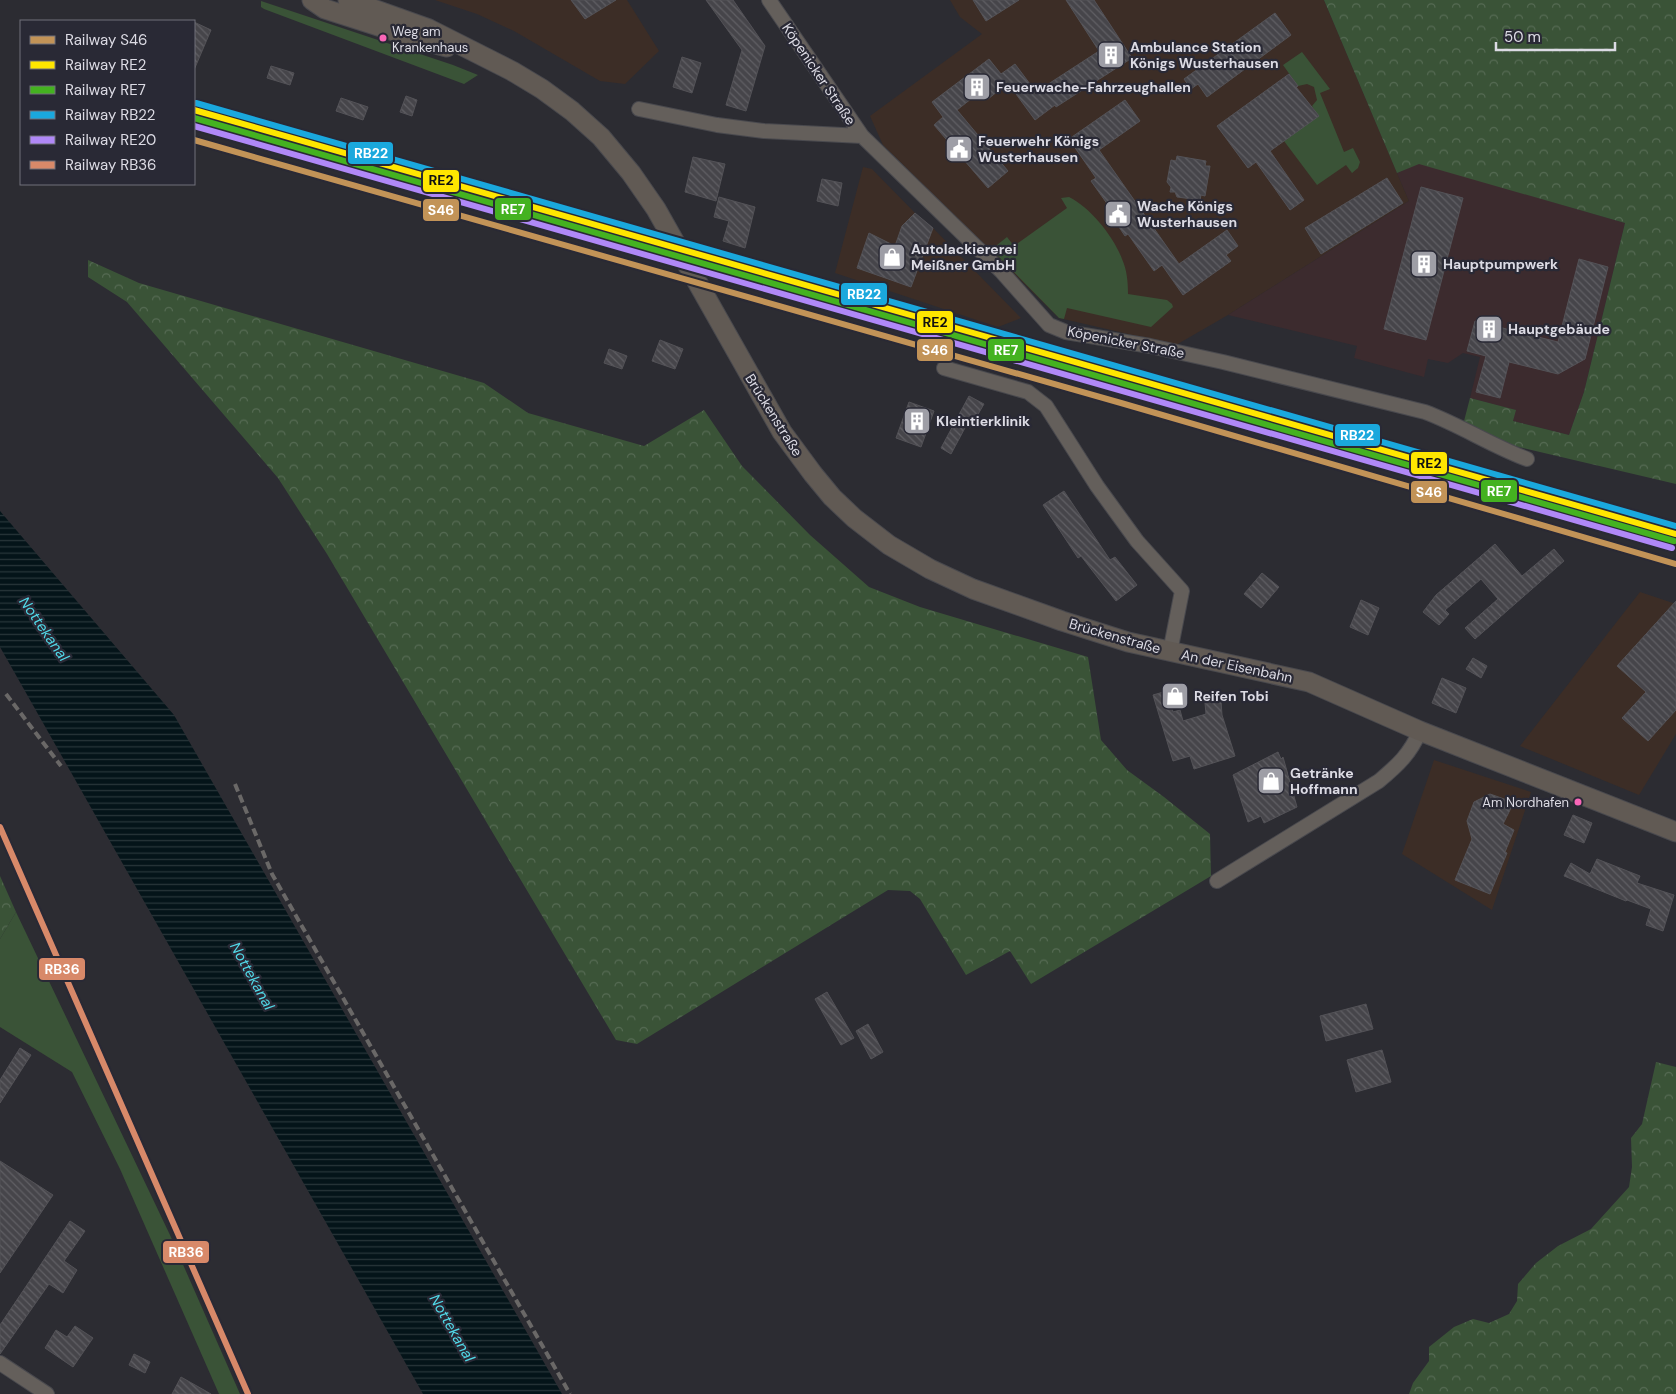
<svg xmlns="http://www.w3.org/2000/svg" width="1676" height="1394" font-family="'DM Sans',sans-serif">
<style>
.commercial{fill:#3c2d26}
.industrial{fill:#3c2b2e}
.grass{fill:#3a5337}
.forest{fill:url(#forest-crowns)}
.water{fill:url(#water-rules)}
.building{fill:url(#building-back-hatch);stroke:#535257}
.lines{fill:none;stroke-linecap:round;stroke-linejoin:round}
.minor-casing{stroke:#49494e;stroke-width:16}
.secondary-casing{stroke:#49494e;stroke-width:21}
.minor{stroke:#645f5b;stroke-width:14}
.secondary{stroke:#615a54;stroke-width:19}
.rail{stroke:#6a6867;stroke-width:4;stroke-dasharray:8 4;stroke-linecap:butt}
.rail-1-casing{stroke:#292935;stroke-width:10}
.rail-2-casing{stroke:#292935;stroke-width:10}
.rail-3-casing{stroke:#292935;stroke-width:10}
.rail-4-casing{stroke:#292935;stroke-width:10}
.rail-5-casing{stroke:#292935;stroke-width:10}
.rail-6-casing{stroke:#292935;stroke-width:10}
.rail-1{stroke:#c29357;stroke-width:6}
.rail-2{stroke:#ffe600;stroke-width:6}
.rail-3{stroke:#44b220;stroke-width:6}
.rail-4{stroke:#1aa8dd;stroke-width:6}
.rail-5{stroke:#b088f7;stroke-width:6}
.rail-6{stroke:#d88969;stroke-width:6}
.bus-dot{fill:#fa66b7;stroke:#292935;stroke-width:2}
.labels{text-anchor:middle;stroke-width:4.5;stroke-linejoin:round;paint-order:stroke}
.bus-label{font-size:13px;fill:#dcdbe4;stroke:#292935;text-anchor:start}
.poi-label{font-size:14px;font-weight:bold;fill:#dcdbe4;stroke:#292935;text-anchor:start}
.street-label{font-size:14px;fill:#dcdbe4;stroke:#292935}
.water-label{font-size:15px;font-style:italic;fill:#51d8e7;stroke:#292935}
.line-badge{stroke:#292935;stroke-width:2}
.badge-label{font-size:14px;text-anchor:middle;font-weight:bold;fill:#fff}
.pale-badge-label{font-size:14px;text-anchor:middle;font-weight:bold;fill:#111}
</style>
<defs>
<pattern id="forest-crowns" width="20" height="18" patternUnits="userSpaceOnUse" patternTransform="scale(1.25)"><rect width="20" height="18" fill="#3a5337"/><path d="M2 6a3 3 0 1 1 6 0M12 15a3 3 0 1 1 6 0" fill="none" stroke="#566b54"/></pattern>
<pattern id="water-rules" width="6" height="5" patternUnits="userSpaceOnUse" patternTransform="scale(1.25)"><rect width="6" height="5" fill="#041419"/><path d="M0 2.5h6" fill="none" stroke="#28363a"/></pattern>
<pattern id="building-back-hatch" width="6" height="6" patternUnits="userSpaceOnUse" patternTransform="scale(1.25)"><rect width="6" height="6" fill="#46454a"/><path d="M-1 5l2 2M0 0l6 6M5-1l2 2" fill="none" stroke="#605f64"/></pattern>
</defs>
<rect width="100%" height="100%" fill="#2c2c32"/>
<path class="commercial" d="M 435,0 L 627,0 L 659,51 L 625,84 L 600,81 L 514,31 L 477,14 Z
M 950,0 L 1324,0 L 1409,201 L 1228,315 L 1176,345 L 1059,318 L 883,145 L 870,116 L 982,34 L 960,17 Z
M 863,167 L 872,169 L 915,213 L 933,228 L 1021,318 L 998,327 L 835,273 Z
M 1640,592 L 1676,604 L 1676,734 L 1639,795 L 1520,746 Z
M 1434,760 L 1531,792 L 1492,910 L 1402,854 Z"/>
<path class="industrial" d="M 1419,163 L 1625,223 L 1584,392 L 1569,435 L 1513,421 L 1515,410 L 1470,398 L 1480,357 L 1463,353 L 1448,363 L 1428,359 L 1424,377 L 1354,358 L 1357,346 L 1228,315 L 1409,201 L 1397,173 Z"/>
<path class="grass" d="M 261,1 L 453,65 L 478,75 L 464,84 L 264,9 L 261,7 Z
M 1302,52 L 1330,89 L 1320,93 L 1344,152 L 1353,148 L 1360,162 L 1358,168 L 1352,173 L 1346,165 L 1317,185 L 1284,141 L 1318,116 L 1312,106 L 1317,100 L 1314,87 L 1307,84 L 1298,86 L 1283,65 Z
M 1069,197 C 1090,207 1114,237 1122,259 C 1127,270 1128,282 1128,294 L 1167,300 L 1172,304 L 1173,307 L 1151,327 L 1067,308 L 1064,319 L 1059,318 L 994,252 L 997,245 L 1007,237 L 1014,246 L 1067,208 L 1061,198 Z
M 16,912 L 170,1235 L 240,1394 L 219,1394 L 120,1169 L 72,1072 L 0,1027 L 0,939 Z"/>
<path class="forest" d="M 1324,0 L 1676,0 L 1676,484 L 1510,445 L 1463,425 L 1470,398 L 1516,410 L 1513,421 L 1569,435 L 1584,392 L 1625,223 L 1419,164 L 1397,173 Z
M 88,260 L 139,283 L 484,383 L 528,413 L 644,446 L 704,410 L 742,466 L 810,535 L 869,587 L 920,607 L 1088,657 L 1101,740 L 1127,770 L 1164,797 L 1210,834 L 1211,876 L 1031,984 L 1010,951 L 966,975 L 920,899 L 910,891 L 888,890 L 637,1044 L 616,1040 L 327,554 L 278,478 L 127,302 L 88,277 Z
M 0,876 L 16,912 L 0,939 Z
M 1656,1062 L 1676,1067 L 1676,1394 L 1409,1394 L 1413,1383 L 1429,1361 L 1429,1347 L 1454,1327 L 1473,1319 L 1489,1323 L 1509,1314 L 1517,1301 L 1518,1284 L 1536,1263 L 1558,1246 L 1591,1229 L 1629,1187 L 1632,1167 L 1631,1138 L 1642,1124 Z"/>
<path class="water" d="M 0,511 L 174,715 L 562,1394 L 423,1394 L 0,647 Z"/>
<path class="building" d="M 571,0 L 616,0 L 585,19 Z
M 706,0 L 733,0 L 765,46 L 746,111 L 726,105 L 742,50 Z
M 973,0 L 1019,0 L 986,21 Z
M 1066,0 L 1094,0 L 1132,58 L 1056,107 L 1055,105 L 1035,120 L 1008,83 L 988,99 L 981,91 L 957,110 L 1008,171 L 988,188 L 934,125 L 943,117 L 932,102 L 989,59 L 1001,74 L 1015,64 L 1036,92 L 1099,51 Z
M 1275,13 L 1291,35 L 1207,97 L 1198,84 L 1191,89 L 1184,79 Z
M 194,22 L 211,30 L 194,70 Z
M 682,57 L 701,63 L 692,93 L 673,87 Z
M 271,66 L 294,73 L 290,85 L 267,78 Z
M 1289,74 L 1298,86 L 1296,87 L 1319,116 L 1270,151 L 1304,200 L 1290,210 L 1256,162 L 1248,168 L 1217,126 Z
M 406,96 L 417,100 L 412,116 L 400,112 Z
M 341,98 L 368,107 L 363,120 L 336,111 Z
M 1125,100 L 1140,121 L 1099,150 L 1179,264 L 1227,230 L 1238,246 L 1226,255 L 1231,261 L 1183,295 L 1162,265 L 1154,271 L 1128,234 L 1125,236 L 1115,221 L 1118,219 L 1091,181 L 1096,178 L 1069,139 Z
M 1177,156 L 1206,161 L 1205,166 L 1210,166 L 1205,196 L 1201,195 L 1200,200 L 1177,197 L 1175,192 L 1170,192 L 1171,187 L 1167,182 L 1171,160 L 1176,161 Z
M 693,157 L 725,164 L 716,201 L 685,192 Z
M 1387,178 L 1403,203 L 1321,254 L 1305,228 Z
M 822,179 L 842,183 L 838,206 L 817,201 Z
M 1421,187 L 1463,198 L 1426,340 L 1384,329 Z
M 719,197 L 755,207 L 745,248 L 723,241 L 729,221 L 714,217 Z
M 915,213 L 933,228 L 911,287 L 857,268 L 869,233 L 895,246 L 902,226 Z
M 1579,259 L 1608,267 L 1585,359 L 1558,374 L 1509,362 L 1500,398 L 1476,392 L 1486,356 L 1467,351 L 1475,321 L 1558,342 Z
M 660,340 L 683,349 L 675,369 L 652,361 Z
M 609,349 L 627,356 L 622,369 L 604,363 Z
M 969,396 L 984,404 L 970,428 L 966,426 L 951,454 L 941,448 Z
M 909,402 L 934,411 L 921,447 L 896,438 Z
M 1064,491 L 1110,560 L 1115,557 L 1137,585 L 1116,601 L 1081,556 L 1078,558 L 1043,505 Z
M 1495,544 L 1522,576 L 1554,549 L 1564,561 L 1475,639 L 1465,628 L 1498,599 L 1481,579 L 1445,610 L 1449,614 L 1439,625 L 1423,612 L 1436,595 Z
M 1262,573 L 1279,587 L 1261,608 L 1244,594 Z
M 1361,600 L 1379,608 L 1368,635 L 1350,627 Z
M 1676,601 L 1676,710 L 1648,741 L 1622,718 L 1646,692 L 1617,666 Z
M 1473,658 L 1487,666 L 1481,678 L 1466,669 Z
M 1442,678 L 1466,688 L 1456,713 L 1432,703 Z
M 1167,691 L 1173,712 L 1180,710 L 1183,721 L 1206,714 L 1205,703 L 1221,701 L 1222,715 L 1235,756 L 1194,769 L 1190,756 L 1173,761 L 1153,695 Z
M 1278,752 L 1281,759 L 1283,757 L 1297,807 L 1264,823 L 1261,816 L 1248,822 L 1233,775 Z
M 1490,794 L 1510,801 L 1512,806 L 1503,824 L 1514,830 L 1505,852 L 1507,853 L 1490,894 L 1455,880 L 1472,839 L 1467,821 L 1474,802 Z
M 1573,815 L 1592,823 L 1584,843 L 1564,835 Z
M 1597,859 L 1640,876 L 1637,883 L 1674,895 L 1663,931 L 1646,925 L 1651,909 L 1627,900 L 1626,901 L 1564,876 L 1571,863 L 1590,874 Z
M 827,992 L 854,1038 L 841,1045 L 815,999 Z
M 1366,1004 L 1373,1029 L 1326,1041 L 1320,1016 Z
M 868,1024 L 883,1052 L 871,1059 L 856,1031 Z
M 20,1048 L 31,1055 L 0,1103 L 0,1080 Z
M 1382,1050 L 1391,1082 L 1356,1092 L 1347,1060 Z
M 0,1161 L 53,1195 L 0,1273 Z
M 70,1221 L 85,1231 L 64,1261 L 77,1270 L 63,1293 L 49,1284 L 0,1354 L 0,1325 Z
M 75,1326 L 93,1338 L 73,1367 L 45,1348 L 56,1330 L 67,1337 Z
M 134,1354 L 150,1362 L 145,1373 L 129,1365 Z
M 181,1377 L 211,1394 L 172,1394 Z"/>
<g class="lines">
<g class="minor-casing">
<path id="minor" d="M 769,0 L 862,136 L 1001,271 L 1049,325 L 1066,332 L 1150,346 L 1223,362 L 1425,412 C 1460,425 1492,446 1527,459
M 639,109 L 717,125 L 764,131 L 862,136
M 944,368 L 1028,392 L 1046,406 L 1097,486 L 1137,541 L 1182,591 L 1170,652
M 1217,881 L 1379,781 C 1398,765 1410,754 1420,731
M 0,1363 L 47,1394"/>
</g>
<g class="secondary-casing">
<path id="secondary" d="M 312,0 L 325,9 L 425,41 L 447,47
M 348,0 L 429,29 L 512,71 L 542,89 L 572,111 L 601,137 L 631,173 L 656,209 L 782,432 L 813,474 L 832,497 L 854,518 L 889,545 L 930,569 L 973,589 L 1062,621 L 1128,642 L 1309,682 L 1420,731 L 1676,832"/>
</g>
<use href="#minor" class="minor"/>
<use href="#secondary" class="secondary"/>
<path class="rail" d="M 6,694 L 61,766
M 235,784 L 272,874 L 570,1394"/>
<g class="rail-1-casing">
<path id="rail-1" d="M 194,140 L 1121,403 L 1676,564"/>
</g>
<g class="rail-2-casing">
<path id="rail-2" d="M 194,110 L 1676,534"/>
</g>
<g class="rail-3-casing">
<path id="rail-3" d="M 194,118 L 1674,541"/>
</g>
<g class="rail-4-casing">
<path id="rail-4" d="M 196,103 L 1676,526"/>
</g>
<g class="rail-5-casing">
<path id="rail-5" d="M 194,126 L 1672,548"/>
</g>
<g class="rail-6-casing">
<path id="rail-6" d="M 0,827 L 248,1394"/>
</g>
<use href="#rail-1" class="rail-1"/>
<use href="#rail-2" class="rail-2"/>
<use href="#rail-3" class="rail-3"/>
<use href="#rail-4" class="rail-4"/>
<use href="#rail-5" class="rail-5"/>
<use href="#rail-6" class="rail-6"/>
</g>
<defs>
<g id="building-square" transform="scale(1.4375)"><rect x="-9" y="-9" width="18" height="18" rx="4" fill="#9e9ea6" stroke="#292935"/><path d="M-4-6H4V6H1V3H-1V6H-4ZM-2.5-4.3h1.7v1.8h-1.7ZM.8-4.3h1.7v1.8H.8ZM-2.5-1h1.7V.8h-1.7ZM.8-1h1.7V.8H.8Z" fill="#fff"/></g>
<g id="civic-square" transform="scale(1.4375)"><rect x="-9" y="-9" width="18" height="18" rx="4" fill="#9e9ea6" stroke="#292935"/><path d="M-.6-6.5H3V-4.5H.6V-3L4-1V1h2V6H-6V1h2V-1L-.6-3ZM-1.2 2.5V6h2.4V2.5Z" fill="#fff"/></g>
<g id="shop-square" transform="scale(1.4375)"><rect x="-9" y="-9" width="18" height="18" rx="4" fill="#9e9ea6" stroke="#292935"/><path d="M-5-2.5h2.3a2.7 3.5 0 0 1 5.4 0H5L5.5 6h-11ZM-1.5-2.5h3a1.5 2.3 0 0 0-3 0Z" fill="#fff"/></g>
</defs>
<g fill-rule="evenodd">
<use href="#building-square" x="1111" y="55"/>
<use href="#building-square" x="977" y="87"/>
<use href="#civic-square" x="959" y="149"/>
<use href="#civic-square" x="1118" y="214"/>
<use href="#shop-square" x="892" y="257"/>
<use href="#building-square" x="1424" y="264"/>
<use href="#building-square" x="1489" y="329"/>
<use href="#building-square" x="917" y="421"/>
<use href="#shop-square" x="1175" y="696"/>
<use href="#shop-square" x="1271" y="781"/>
</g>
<g class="bus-dot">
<circle cx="383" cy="38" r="4.5"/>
<circle cx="1578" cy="802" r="4.5"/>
</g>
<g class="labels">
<g class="bus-label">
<text x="392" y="36">Weg am<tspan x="392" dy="16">Krankenhaus</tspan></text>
<text x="1569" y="807" text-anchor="end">Am Nordhafen</text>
</g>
<g class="poi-label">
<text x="1130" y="52">Ambulance Station<tspan x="1130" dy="16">Königs Wusterhausen</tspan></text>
<text x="996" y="92">Feuerwache-Fahrzeughallen</text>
<text x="978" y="146">Feuerwehr Königs<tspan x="978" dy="16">Wusterhausen</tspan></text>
<text x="1137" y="211">Wache Königs<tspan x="1137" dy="16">Wusterhausen</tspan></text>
<text x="911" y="254">Autolackiererei<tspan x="911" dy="16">Meißner GmbH</tspan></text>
<text x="1443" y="269">Hauptpumpwerk</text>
<text x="1508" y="334">Hauptgebäude</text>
<text x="936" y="426">Kleintierklinik</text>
<text x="1194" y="701">Reifen Tobi</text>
<text x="1290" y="778">Getränke<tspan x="1290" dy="16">Hoffmann</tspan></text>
</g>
<g class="street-label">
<text transform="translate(819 74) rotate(56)" y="5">Köpenicker Straße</text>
<text transform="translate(1126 342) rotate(11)" y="5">Köpenicker Straße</text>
<text transform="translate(774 415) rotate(58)" y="5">Brückenstraße</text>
<text transform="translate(1115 636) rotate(16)" y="5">Brückenstraße</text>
<text transform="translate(1237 666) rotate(12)" y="5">An der Eisenbahn</text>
</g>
<g class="water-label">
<text transform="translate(44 629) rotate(55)" y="5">Nottekanal</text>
<text transform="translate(252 976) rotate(61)" y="5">Nottekanal</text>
<text transform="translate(452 1328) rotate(60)" y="5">Nottekanal</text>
</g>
</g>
<g class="line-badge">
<rect x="347" y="141" width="47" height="24" rx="5" fill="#1aa8dd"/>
<rect x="422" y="169" width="38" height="24" rx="5" fill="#ffe600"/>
<rect x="494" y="197" width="38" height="24" rx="5" fill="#44b220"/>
<rect x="422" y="198" width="38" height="24" rx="5" fill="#c29357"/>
<rect x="840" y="282" width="48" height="24" rx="5" fill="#1aa8dd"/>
<rect x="916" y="310" width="38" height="24" rx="5" fill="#ffe600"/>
<rect x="987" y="338" width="38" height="24" rx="5" fill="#44b220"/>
<rect x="916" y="338" width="38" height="24" rx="5" fill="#c29357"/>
<rect x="1334" y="423" width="47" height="24" rx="5" fill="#1aa8dd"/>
<rect x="1410" y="451" width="38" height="24" rx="5" fill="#ffe600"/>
<rect x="1480" y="479" width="38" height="24" rx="5" fill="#44b220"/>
<rect x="1410" y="480" width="38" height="24" rx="5" fill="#c29357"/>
<rect x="38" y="957" width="48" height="24" rx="5" fill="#d88969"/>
<rect x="162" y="1240" width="48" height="24" rx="5" fill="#d88969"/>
</g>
<g class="badge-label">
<text x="371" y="158">RB22</text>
<text x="513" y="214">RE7</text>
<text x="441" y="215">S46</text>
<text x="864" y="299">RB22</text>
<text x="1006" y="355">RE7</text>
<text x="935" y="355">S46</text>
<text x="1357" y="440">RB22</text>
<text x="1499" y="496">RE7</text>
<text x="1429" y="497">S46</text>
<text x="62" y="974">RB36</text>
<text x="186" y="1257">RB36</text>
</g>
<g class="pale-badge-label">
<text x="441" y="185">RE2</text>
<text x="935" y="327">RE2</text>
<text x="1429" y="468">RE2</text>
</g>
<rect x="20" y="20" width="175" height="165" fill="#292935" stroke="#71707b"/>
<rect x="30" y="36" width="25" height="8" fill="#c29357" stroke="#71707b"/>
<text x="65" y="45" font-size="15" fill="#dcdbe4">Railway S46</text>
<rect x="30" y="61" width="25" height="8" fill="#ffe600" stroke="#71707b"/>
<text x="65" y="70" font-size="15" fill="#dcdbe4">Railway RE2</text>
<rect x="30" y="86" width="25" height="8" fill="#44b220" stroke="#71707b"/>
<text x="65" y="95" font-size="15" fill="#dcdbe4">Railway RE7</text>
<rect x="30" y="111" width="25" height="8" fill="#1aa8dd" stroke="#71707b"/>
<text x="65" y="120" font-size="15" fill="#dcdbe4">Railway RB22</text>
<rect x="30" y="136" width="25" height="8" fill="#b088f7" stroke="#71707b"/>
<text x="65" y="145" font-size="15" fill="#dcdbe4">Railway RE20</text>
<rect x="30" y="161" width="25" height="8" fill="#d88969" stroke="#71707b"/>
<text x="65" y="170" font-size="15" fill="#dcdbe4">Railway RB36</text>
<path d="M1496 42v8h119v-8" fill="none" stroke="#dcdbe4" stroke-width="2.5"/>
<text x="1504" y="42" font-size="15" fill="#dcdbe4" stroke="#292935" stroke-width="4" paint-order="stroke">50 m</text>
</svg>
